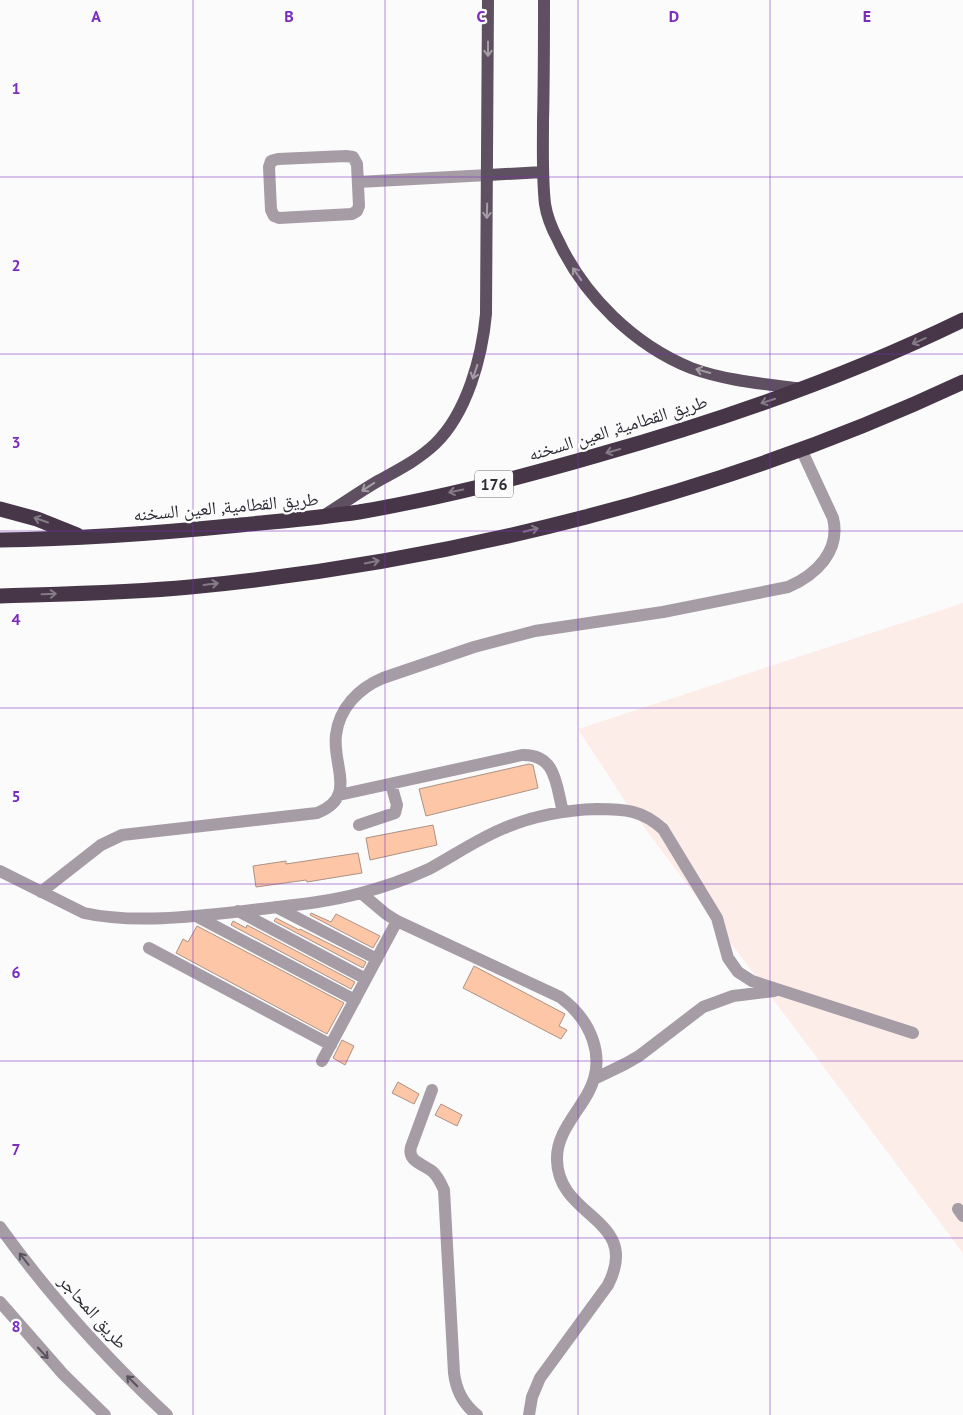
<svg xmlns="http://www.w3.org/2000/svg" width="963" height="1415" font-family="'PT Sans','Noto Naskh Arabic',sans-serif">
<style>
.commercial{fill:#fdede9}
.building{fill:#fdc6a6;stroke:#ab9284}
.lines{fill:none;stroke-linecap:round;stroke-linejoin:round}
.minor{stroke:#a59ca6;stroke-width:12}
.major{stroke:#5e5060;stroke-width:12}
.highway{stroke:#463648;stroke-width:15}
.oneway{stroke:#a59da6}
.oneway2{stroke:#857b87}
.oneway3{stroke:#58535d}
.grid{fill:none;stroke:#7b2cbf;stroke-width:1;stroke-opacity:0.55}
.labels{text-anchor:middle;stroke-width:4.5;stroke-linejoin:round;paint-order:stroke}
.shield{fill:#fbfbfb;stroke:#6c6a71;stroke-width:1}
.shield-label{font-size:16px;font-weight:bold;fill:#2e2c36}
.street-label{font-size:18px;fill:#2e2c36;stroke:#fbfbfb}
.grid-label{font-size:16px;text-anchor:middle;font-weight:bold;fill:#7b2cbf;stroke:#fbfbfb;stroke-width:4.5;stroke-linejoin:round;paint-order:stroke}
</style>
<rect width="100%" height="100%" fill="#fbfbfb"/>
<path class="commercial" d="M 963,603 L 963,1253 L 629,807 L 578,729 Z"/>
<path class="building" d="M 529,764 L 533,765 L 538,788 L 426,816 L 419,789 Z
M 433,825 L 437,845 L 370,860 L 366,838 Z
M 358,853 L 362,873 L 307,882 L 306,880 L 256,887 L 253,866 L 286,861 L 286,864 Z
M 311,913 L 331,922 L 336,914 L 380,936 L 373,948 L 310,915 Z
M 276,918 L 299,930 L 300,929 L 366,962 L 363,968 L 274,921 Z
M 233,921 L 246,928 L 247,925 L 355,982 L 351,989 L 231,925 Z
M 197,926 L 344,1003 L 327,1034 L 176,953 L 183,939 L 188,942 Z
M 474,966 L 565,1014 L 559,1026 L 567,1030 L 561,1039 L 463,988 Z
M 342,1040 L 354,1046 L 345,1065 L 333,1058 Z
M 398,1082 L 419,1094 L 414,1104 L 392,1093 Z
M 441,1104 L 462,1115 L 457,1126 L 435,1115 Z"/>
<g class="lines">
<path class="minor" d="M 346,156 L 353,157 L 357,164 L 359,206 L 357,211 L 352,214 L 279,218 L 274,216 L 271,210 L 269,167 L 271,161 L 278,159 Z
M 358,182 L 488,175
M 339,795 L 522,755 C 557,754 556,786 563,812
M 359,825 L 395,813 L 397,805 L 391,784
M 0,871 L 84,913 C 138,925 206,915 261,909 C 294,905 328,902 361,893 C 384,887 407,879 429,869 C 453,856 476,840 502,829 C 532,816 565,810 597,809 C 625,809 642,810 663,829 L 717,918 L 728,958 L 738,972 L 752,981 L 913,1033
M 41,892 L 101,845 L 122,835 L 317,813 C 358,797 332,766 336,735 C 339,708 359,688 383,678 L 474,647 L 535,631 L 663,612 L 788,587 C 816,575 841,551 833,518 L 801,449
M 361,893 L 386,914 L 397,921 L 560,997 C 590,1019 608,1057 588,1093 C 576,1115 556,1134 557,1160 C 558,1219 642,1218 608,1285 L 540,1378 L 532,1397 L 529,1415
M 276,907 L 377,959
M 238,911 L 366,979
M 196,916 L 355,1000
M 149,948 L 331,1045
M 322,1061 L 397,921
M 594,1079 L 625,1064 L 639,1056 L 703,1007 L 733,996 L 774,991
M 432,1090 L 411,1147 C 407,1162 424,1164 433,1172 C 438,1177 441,1183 444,1190 L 454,1373 C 456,1390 463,1404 477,1415
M 958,1209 L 963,1216
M 0,1227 C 49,1295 106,1358 167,1415
M 0,1302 L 63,1374 L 105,1415"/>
<path class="major" d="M 544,0 C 544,40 544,81 543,121 C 543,149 542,177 545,204 C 547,217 552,229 558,240 C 584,296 634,345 691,368 C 726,381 766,384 803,389
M 488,175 L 543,172
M 323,516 C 341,505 359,492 378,481 C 398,470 418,460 435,444 C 467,413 482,357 486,314 L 488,0"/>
<path class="highway" d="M 0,509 L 37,519 L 77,535
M 0,540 C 80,539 160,533 240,525 C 280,521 319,518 359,512 C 440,498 519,478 598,455 C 723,420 846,377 963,320
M 0,596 C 63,594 127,593 190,587 C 452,562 724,494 963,382"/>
</g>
<defs><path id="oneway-shaft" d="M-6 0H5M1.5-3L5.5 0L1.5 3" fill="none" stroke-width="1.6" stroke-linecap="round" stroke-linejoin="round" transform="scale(1.25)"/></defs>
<g class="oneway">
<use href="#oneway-shaft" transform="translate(488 49) rotate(90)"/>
<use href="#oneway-shaft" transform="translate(487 211) rotate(91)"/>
<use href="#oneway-shaft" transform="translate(577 274) rotate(-125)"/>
<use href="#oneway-shaft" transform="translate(703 371) rotate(-165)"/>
<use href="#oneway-shaft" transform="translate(475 372) rotate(108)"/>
<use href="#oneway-shaft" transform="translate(368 487) rotate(147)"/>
</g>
<g class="oneway2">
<use href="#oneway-shaft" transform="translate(919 341) rotate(156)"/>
<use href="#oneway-shaft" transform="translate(768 401) rotate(162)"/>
<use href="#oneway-shaft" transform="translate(613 451) rotate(164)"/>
<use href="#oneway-shaft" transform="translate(456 491) rotate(168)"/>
<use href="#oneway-shaft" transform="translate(41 520) rotate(-161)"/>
<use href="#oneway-shaft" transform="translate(531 530) rotate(-14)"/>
<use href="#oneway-shaft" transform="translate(372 562) rotate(-11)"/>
<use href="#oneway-shaft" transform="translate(211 584) rotate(-7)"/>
<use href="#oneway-shaft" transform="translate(49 594) rotate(-2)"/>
</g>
<g class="oneway3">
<use href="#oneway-shaft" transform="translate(24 1259) rotate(-128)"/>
<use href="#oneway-shaft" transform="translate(43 1353) rotate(47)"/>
<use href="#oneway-shaft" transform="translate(132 1381) rotate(-135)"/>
</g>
<path class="grid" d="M 193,0 L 193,1415M 385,0 L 385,1415M 578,0 L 578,1415M 770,0 L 770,1415M 0,177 L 963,177M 0,354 L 963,354M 0,531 L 963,531M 0,708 L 963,708M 0,884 L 963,884M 0,1061 L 963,1061M 0,1238 L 963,1238"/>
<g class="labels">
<rect class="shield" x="475" y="470.5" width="38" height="27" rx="4"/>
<g class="shield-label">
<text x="494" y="490">176</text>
</g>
<g class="street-label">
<text transform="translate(618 428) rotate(-17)" y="6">طريق القطامية, العين السخنه</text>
<text transform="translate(226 507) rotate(-5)" y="6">طريق القطامية, العين السخنه</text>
<text transform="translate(93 1312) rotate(48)" y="6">طريق المحاجر</text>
</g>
</g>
<g class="grid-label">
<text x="96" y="22">A</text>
<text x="289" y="22">B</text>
<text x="481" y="22">C</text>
<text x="674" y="22">D</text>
<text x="867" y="22">E</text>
<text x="16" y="94">1</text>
<text x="16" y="271">2</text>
<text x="16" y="448">3</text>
<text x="16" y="625">4</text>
<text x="16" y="802">5</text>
<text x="16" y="978">6</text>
<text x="16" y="1155">7</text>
<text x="16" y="1332">8</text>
</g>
</svg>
